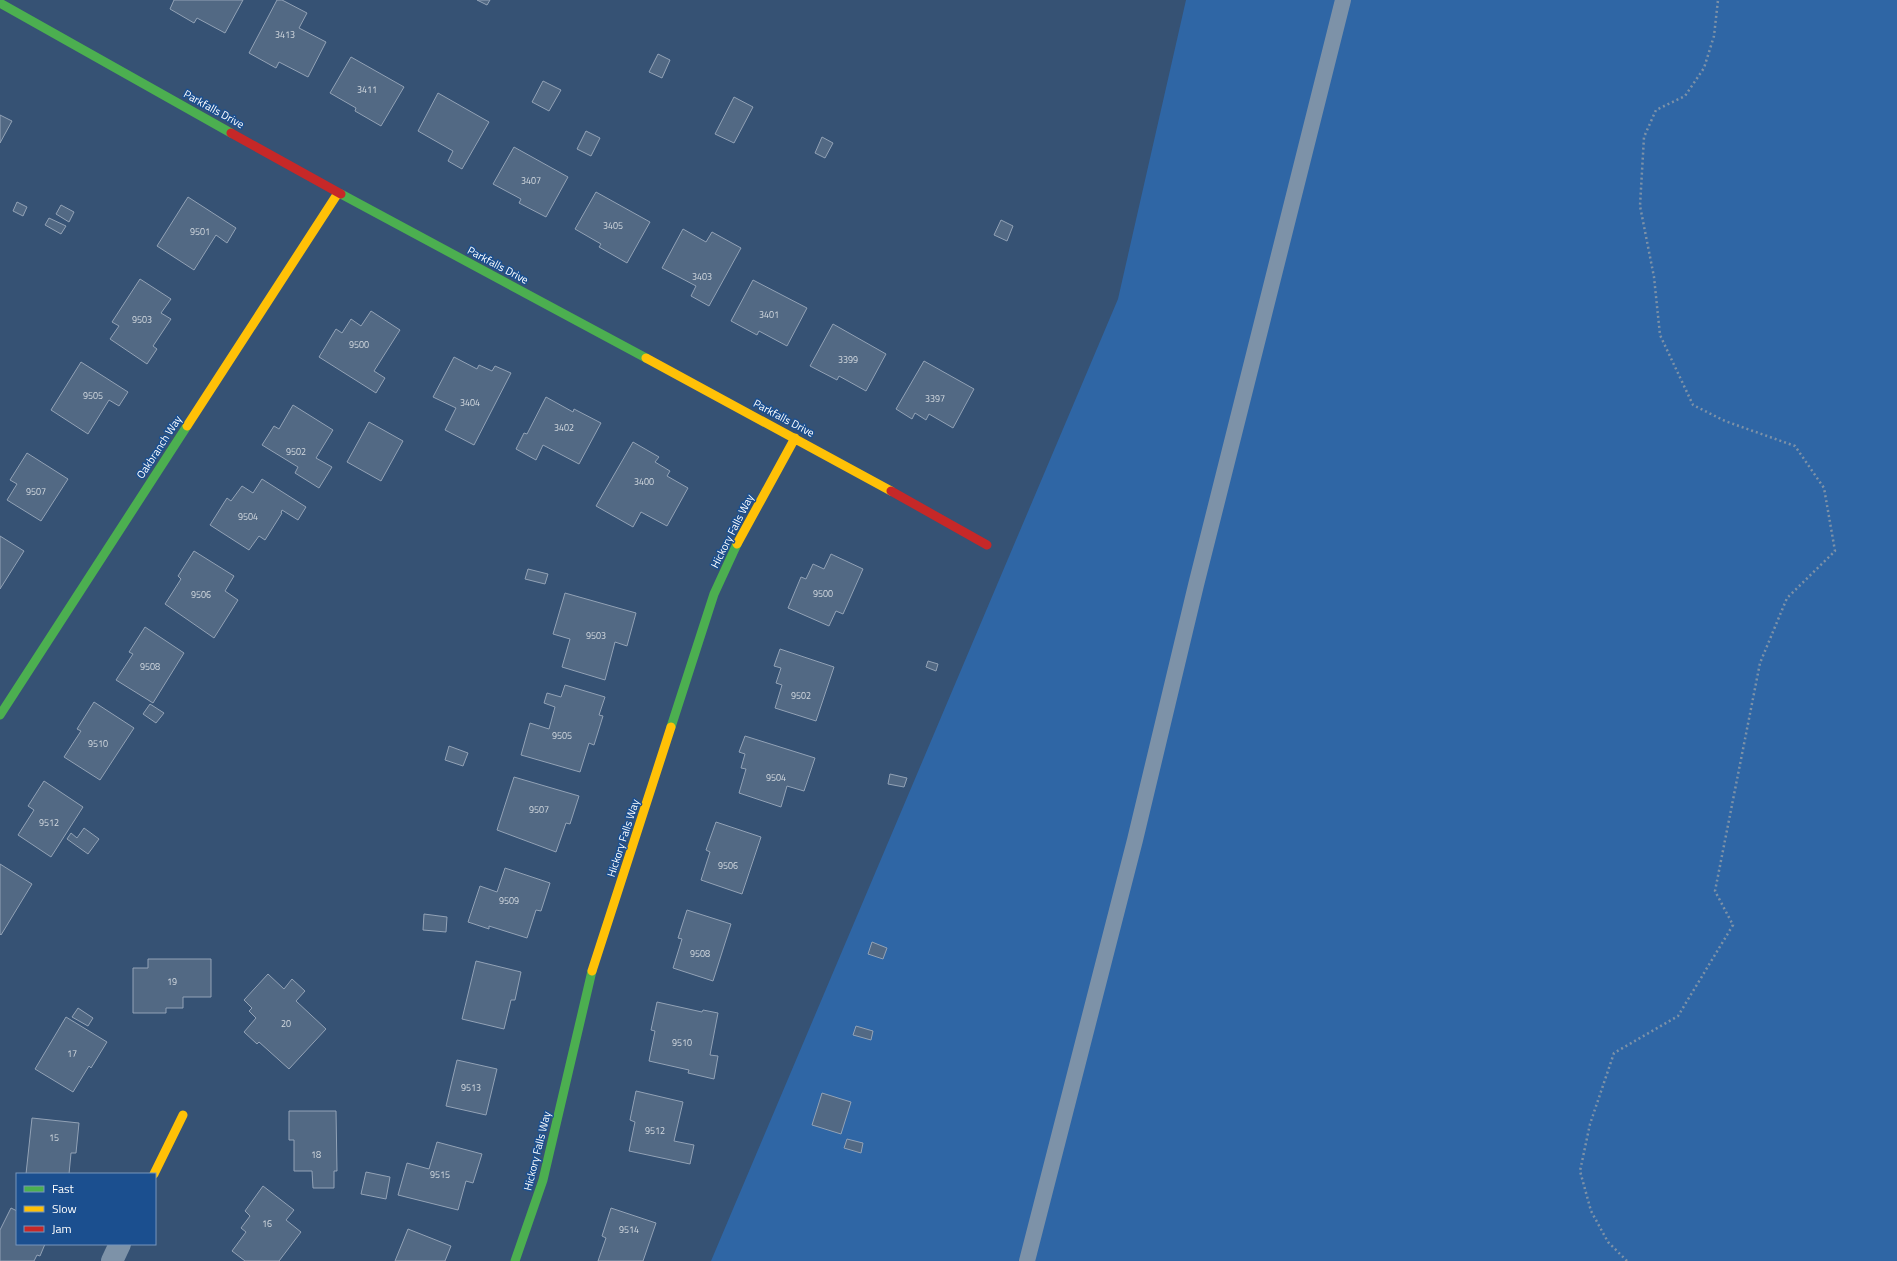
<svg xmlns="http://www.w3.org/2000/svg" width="1897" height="1261" font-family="'Titillium Web',sans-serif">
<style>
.green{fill:#2f66a5}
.building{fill:#526984;stroke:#92a2b6}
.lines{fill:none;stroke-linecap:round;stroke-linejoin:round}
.path{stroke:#7d92a8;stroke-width:2.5;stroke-dasharray:2 3;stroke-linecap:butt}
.lane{stroke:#7d92a8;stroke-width:16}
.street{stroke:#7d92a8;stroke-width:22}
.fast{stroke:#4caf50;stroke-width:9}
.slow{stroke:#ffc107;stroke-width:9}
.jam{stroke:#c62828;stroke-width:9}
.labels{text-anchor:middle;stroke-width:3;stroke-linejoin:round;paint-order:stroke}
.number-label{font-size:9px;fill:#d4dae0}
.street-label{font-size:11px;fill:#fff;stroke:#1b4f8f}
</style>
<rect width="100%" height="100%" fill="#365274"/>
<path class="green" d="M 1186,0 L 1897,0 L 1897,1261 L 711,1261 L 1118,299 Z"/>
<path class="building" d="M 174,0 L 243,0 L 225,33 L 197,18 L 194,23 L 170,9 Z
M 277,0 L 282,0 L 307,13 L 299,28 L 326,42 L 308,77 L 279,62 L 276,68 L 249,53 Z
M 477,0 L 490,0 L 487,5 Z
M 658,54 L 670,60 L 662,78 L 649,72 Z
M 351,57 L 404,87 L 381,126 L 355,111 L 356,108 L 330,93 Z
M 543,81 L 561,90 L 549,111 L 532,102 Z
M 438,93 L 489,122 L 462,169 L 448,161 L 453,151 L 418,131 Z
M 734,97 L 753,107 L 734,143 L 715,134 Z
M 0,115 L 12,121 L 0,143 Z
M 586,131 L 600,138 L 591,156 L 577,149 Z
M 822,137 L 833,143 L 825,158 L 815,153 Z
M 514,147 L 568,177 L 546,217 L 519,203 L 521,199 L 493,184 Z
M 596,192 L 650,222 L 627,263 L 599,247 L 601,244 L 575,229 Z
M 188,197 L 236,228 L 227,243 L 216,235 L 194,270 L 157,246 Z
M 17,202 L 27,207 L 23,216 L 13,211 Z
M 61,205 L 74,212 L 69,222 L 56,214 Z
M 49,218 L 66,226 L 61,234 L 45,225 Z
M 1001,220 L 1013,226 L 1007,241 L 994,235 Z
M 683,229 L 706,242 L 712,232 L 741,248 L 709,306 L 691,296 L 696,286 L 662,268 Z
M 140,279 L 171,299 L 161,313 L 171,319 L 153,346 L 157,349 L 147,364 L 110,339 L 119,326 L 112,322 Z
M 753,280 L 807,308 L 787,346 L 759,331 L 757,335 L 731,321 Z
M 371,311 L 400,330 L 374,371 L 385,378 L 376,393 L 319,357 L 336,329 L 342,333 L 351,319 L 361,326 Z
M 833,324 L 886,354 L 866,391 L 839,376 L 837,380 L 810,366 Z
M 454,357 L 477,369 L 479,365 L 492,371 L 495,366 L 511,373 L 474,445 L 445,430 L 456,408 L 433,397 Z
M 924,361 L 974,389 L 953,428 L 929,414 L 926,420 L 915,413 L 912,419 L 896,409 Z
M 81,362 L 128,392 L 119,406 L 109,400 L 88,434 L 51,410 Z
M 546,397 L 573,412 L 574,409 L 601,423 L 579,464 L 543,445 L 536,460 L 516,449 L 524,433 L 527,434 Z
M 293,405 L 333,430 L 316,458 L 332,467 L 319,488 L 295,473 L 298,467 L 262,445 L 274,426 L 279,429 Z
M 369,422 L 403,441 L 381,481 L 347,462 Z
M 633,442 L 659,457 L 655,462 L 670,471 L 667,476 L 688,488 L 667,526 L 641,512 L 633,527 L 596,506 Z
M 27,453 L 68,479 L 41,521 L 7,500 L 17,484 L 10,480 Z
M 262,479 L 306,507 L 298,520 L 282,510 L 281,513 L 282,513 L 265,540 L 259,536 L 249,550 L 210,525 L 227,498 L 231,501 L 242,486 L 253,493 Z
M 0,536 L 24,551 L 0,589 Z
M 194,551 L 234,576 L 225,591 L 238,600 L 214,638 L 165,604 L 181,579 L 178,576 Z
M 831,554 L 863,569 L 843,614 L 836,611 L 829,626 L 788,608 L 801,577 L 806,579 L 813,564 L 824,569 Z
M 528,569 L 548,574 L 545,584 L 525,579 Z
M 565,593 L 636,613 L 627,646 L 615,642 L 605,680 L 562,667 L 570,639 L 553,634 Z
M 145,627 L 184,653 L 153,703 L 116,680 L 133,654 L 129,652 Z
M 780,649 L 834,667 L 816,721 L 775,708 L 782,685 L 776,683 L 781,668 L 774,666 Z
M 928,661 L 938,664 L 936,671 L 926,667 Z
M 565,685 L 605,697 L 599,715 L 603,716 L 594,745 L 589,743 L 580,772 L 521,755 L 530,723 L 549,729 L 555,707 L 544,703 L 547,693 L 561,697 Z
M 94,702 L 134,728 L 100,780 L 64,757 L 81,731 L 77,729 Z
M 150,704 L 164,713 L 156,723 L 143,714 Z
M 745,736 L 815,758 L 804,791 L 787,786 L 781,807 L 739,793 L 746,769 L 741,768 L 745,754 L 739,752 Z
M 449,746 L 468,753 L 463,766 L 445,760 Z
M 890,774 L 907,778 L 904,787 L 888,784 Z
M 514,777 L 579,796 L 570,824 L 566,823 L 556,852 L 497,830 Z
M 44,781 L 83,807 L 51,857 L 18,835 L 34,810 L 28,806 Z
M 716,822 L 761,837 L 742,894 L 701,880 L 710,852 L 706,850 Z
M 84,828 L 99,839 L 88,854 L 67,839 L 71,833 L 77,838 Z
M 0,864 L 32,884 L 1,935 L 0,934 Z
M 505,868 L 550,883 L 541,911 L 536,910 L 527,938 L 489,926 L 489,929 L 468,922 L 480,886 L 497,892 Z
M 687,910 L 731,924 L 713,981 L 673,968 L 682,939 L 678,938 Z
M 424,914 L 447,917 L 446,932 L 423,930 Z
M 872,942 L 887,948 L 883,959 L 868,954 Z
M 148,959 L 211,959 L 211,997 L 183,997 L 183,1008 L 166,1008 L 166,1013 L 133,1013 L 133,968 L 148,968 Z
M 476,961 L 521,972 L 515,1000 L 511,1000 L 504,1029 L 462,1019 Z
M 268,974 L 284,989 L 292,979 L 305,991 L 296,1001 L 326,1029 L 289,1069 L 259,1042 L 257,1044 L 244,1032 L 256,1018 L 249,1011 L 252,1008 L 244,1000 Z
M 657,1002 L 702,1012 L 703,1010 L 718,1013 L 710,1055 L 718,1056 L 714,1079 L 688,1073 L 689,1070 L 649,1061 L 655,1031 L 651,1030 Z
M 78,1008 L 93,1018 L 88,1026 L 72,1017 Z
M 66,1017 L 107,1042 L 91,1068 L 89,1066 L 73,1092 L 35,1069 Z
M 856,1026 L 873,1031 L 871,1040 L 853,1035 Z
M 457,1060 L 497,1069 L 486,1115 L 446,1106 Z
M 636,1091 L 683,1102 L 674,1141 L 694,1145 L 690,1164 L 629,1151 L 635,1122 L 630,1120 Z
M 822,1093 L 851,1102 L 841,1134 L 812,1125 Z
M 289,1111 L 336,1111 L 337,1171 L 334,1171 L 334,1188 L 313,1188 L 312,1171 L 294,1171 L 294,1140 L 289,1140 Z
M 32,1118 L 79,1123 L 76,1153 L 71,1153 L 69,1174 L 26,1174 Z
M 847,1139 L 863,1143 L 861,1153 L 844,1148 Z
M 437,1142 L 482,1154 L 473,1183 L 466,1181 L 458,1210 L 398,1195 L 407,1163 L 429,1169 Z
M 366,1172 L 390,1177 L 386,1199 L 361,1194 Z
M 263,1186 L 294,1210 L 286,1220 L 301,1232 L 279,1261 L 245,1261 L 232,1251 L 246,1232 L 241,1228 L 250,1216 L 245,1211 Z
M 11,1208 L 17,1211 L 17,1244 L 45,1244 L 40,1256 L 37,1255 L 34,1261 L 0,1261 L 0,1230 Z
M 611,1208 L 656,1223 L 643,1261 L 598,1261 L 606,1238 L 602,1236 Z
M 408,1229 L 451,1246 L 445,1261 L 395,1261 Z"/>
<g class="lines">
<path class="path" d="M 1627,1261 L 1608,1242 L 1591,1211 L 1580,1171 L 1590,1124 L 1614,1053 L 1678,1016 L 1733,925 L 1715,891 L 1760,663 L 1787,598 L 1835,551 L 1824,488 L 1795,446 L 1725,421 L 1693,405 L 1660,335 L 1654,277 L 1640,206 L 1644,137 L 1656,110 L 1685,96 L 1704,68 L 1714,36 L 1718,0"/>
<path class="lane" d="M 1027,1261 L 1135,840 L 1196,585 L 1343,0"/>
<path class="street" d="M 112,1261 L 120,1244"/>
<path class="fast" d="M 0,3 L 231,133
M 341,194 L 646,358
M 0,715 L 187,426
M 671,727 L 714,594 L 737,544
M 515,1261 L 543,1180 L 592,971"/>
<path class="slow" d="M 646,358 L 891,491
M 187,426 L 338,193
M 737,544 L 795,438
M 592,971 L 671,727
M 154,1174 L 183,1115"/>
<path class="jam" d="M 231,133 L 341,194
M 891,491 L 987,545"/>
</g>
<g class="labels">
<g class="number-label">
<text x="285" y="38">3413</text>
<text x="367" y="93">3411</text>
<text x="531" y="184">3407</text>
<text x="613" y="229">3405</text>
<text x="200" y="235">9501</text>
<text x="702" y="280">3403</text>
<text x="769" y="318">3401</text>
<text x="142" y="323">9503</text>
<text x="359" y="348">9500</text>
<text x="848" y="363">3399</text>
<text x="93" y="399">9505</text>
<text x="935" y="402">3397</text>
<text x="470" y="406">3404</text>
<text x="564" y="431">3402</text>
<text x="296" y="455">9502</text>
<text x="644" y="485">3400</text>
<text x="36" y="495">9507</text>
<text x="248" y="520">9504</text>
<text x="823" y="597">9500</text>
<text x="201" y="598">9506</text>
<text x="596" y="639">9503</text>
<text x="150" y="670">9508</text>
<text x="801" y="699">9502</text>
<text x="562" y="739">9505</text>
<text x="98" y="747">9510</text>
<text x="776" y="781">9504</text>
<text x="539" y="813">9507</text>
<text x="49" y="826">9512</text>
<text x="728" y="869">9506</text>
<text x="509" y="904">9509</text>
<text x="700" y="957">9508</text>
<text x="172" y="985">19</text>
<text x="286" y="1027">20</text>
<text x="682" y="1046">9510</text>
<text x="72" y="1057">17</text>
<text x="471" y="1091">9513</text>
<text x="655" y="1134">9512</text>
<text x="54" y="1141">15</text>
<text x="316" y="1158">18</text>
<text x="440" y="1178">9515</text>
<text x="267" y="1227">16</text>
<text x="629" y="1233">9514</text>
</g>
<g class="street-label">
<text transform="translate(214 109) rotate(29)" y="4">Parkfalls Drive</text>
<text transform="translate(498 265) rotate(28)" y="4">Parkfalls Drive</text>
<text transform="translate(784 418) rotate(28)" y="4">Parkfalls Drive</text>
<text transform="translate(159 447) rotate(-57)" y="4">Oakbranch Way</text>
<text transform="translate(732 531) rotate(-63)" y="4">Hickory Falls Way</text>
<text transform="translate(623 838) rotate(-72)" y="4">Hickory Falls Way</text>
<text transform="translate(537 1151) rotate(-76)" y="4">Hickory Falls Way</text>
</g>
</g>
<rect x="16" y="1173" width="140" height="72" fill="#1b4f8f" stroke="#7695bc"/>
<rect x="24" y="1186" width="20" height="6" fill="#4caf50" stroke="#7695bc"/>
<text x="52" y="1193" font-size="12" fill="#ffffff">Fast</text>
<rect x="24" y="1206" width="20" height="6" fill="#ffc107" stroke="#7695bc"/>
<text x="52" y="1213" font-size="12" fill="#ffffff">Slow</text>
<rect x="24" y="1226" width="20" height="6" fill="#c62828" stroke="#7695bc"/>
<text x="52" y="1233" font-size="12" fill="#ffffff">Jam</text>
</svg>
